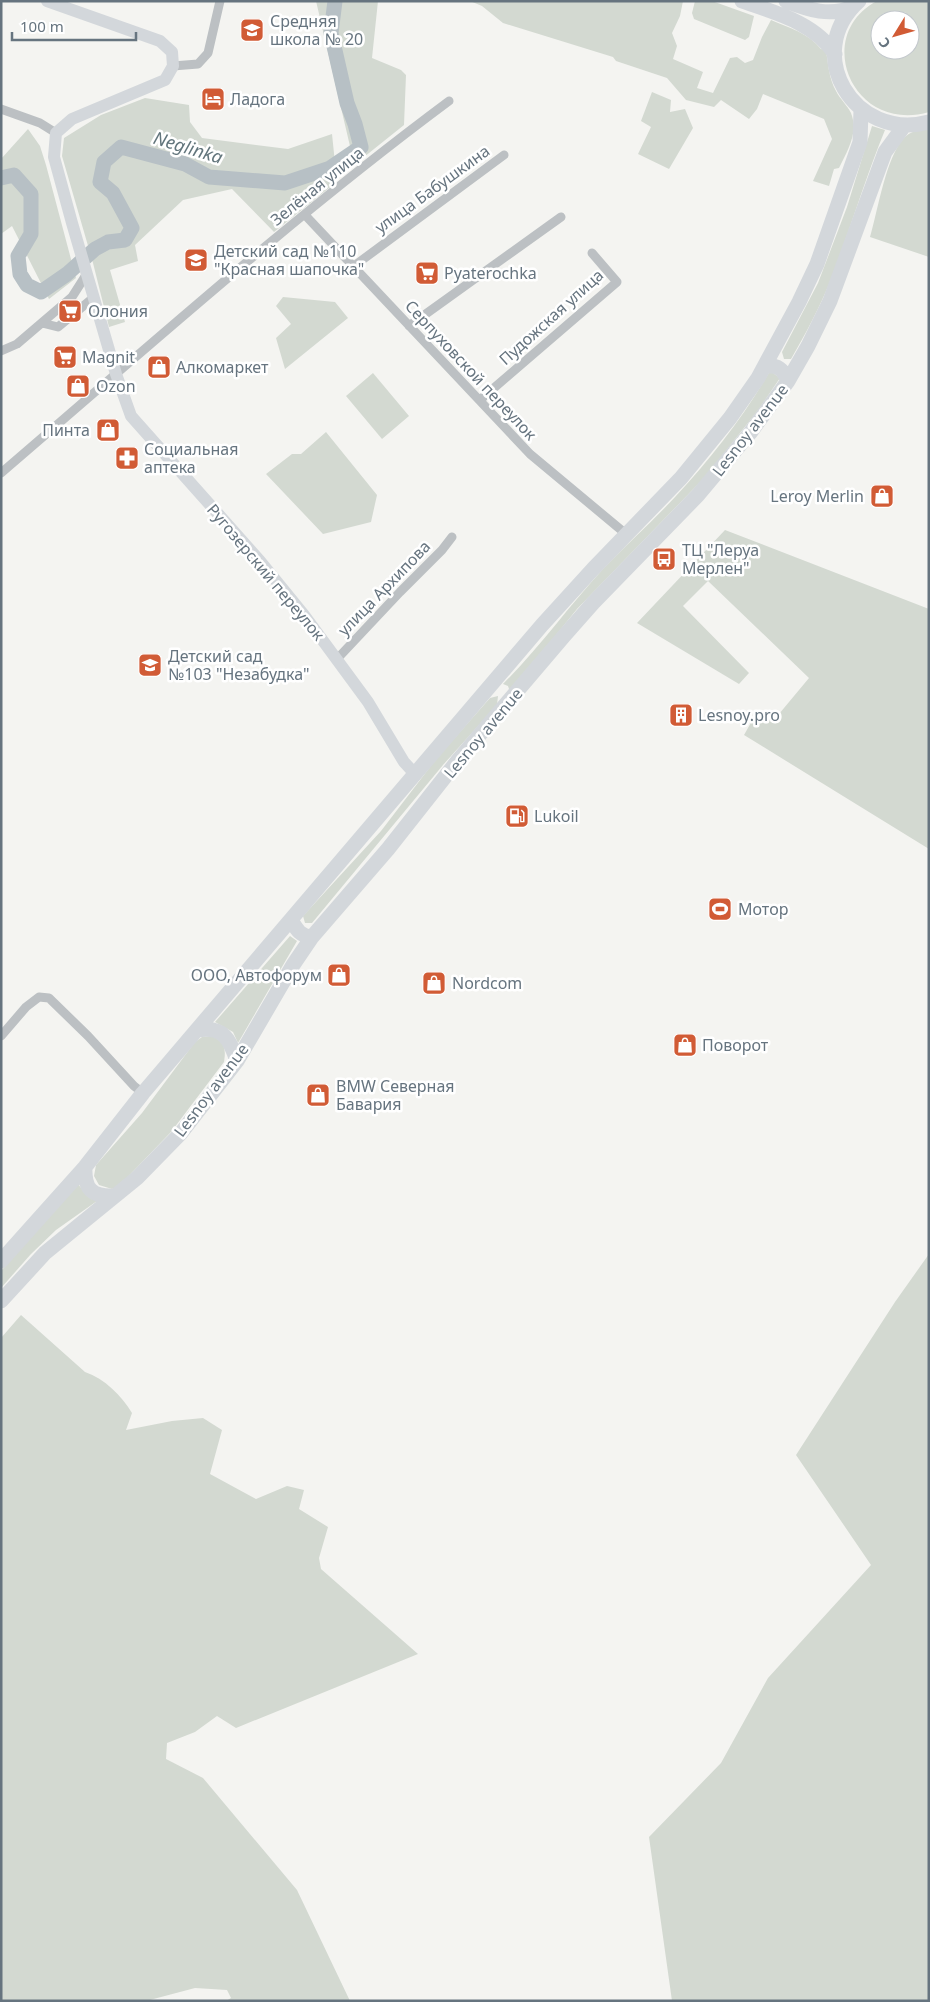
<svg xmlns="http://www.w3.org/2000/svg" width="930" height="2002" font-family="'Noto Sans',sans-serif">
<style>
.green{fill:#d3d9d1;fill-rule:evenodd}
.lines{fill:none;stroke-linecap:round;stroke-linejoin:round}
.river{stroke:#b7c0c5;stroke-width:15}
.minor{stroke:#bcc0c3;stroke-width:9}
.secondary{stroke:#d3d7db;stroke-width:12}
.primary{stroke:#d3d7db;stroke-width:15}
.labels{text-anchor:middle;stroke-width:5;stroke-linejoin:round;paint-order:stroke}
.poi-label{font-size:16px;fill:#66747f;stroke:#fff;text-anchor:start}
.street-label{font-size:16px;fill:#66747f;stroke:#fff}
.water-label{font-size:18px;font-style:italic;fill:#62757c;stroke:#fff}
</style>
<rect width="100%" height="100%" fill="#f4f4f1"/>
<path class="green" d="M 316,1 L 378,1 L 372,58 L 401,70 L 406,75 L 404,125 L 359,161 L 353,159 Z
M 470,1 L 683,1 L 680,16 L 672,33 L 677,46 L 673,59 L 703,72 L 697,88 L 713,93 L 730,58 L 737,57 L 745,63 L 753,60 L 762,37 L 771,20 C 790,28 808,33 821,49 L 826,50 C 828,63 829,79 836,91 C 840,99 847,105 851,113 C 859,133 847,151 839,168 L 834,169 L 829,186 L 813,181 L 832,139 L 824,119 L 763,94 L 757,109 L 749,119 L 721,100 L 714,107 L 686,100 L 667,78 L 616,61 L 613,57 L 503,23 L 482,6 Z
M 695,1 L 712,1 L 754,16 L 749,37 L 745,40 L 694,19 L 692,13 Z
M 877,1 L 929,1 L 929,112 C 852,134 812,35 877,1 ZM 880,20 L 910,20 L 910,50 L 880,50 Z
M 652,92 L 671,100 L 670,112 L 685,109 L 693,128 L 669,169 L 638,154 L 651,127 L 641,121 Z
M 145,98 L 189,105 L 190,122 L 202,138 L 288,149 L 332,134 L 335,163 L 334,184 L 274,232 L 232,189 L 183,200 L 135,245 L 138,261 L 110,270 L 125,322 L 109,327 L 93,263 L 62,156 L 64,138 L 101,115 Z
M 872,126 L 885,130 C 865,179 850,230 831,279 C 820,307 806,333 791,359 L 784,359 L 782,352 L 818,283 L 847,207 Z
M 929,128 L 929,257 L 870,237 C 878,210 886,157 904,138 C 910,131 920,130 929,128 Z
M 28,129 L 40,146 L 46,165 L 76,278 L 49,299 L 12,226 L 1,234 L 1,159 Z
M 283,297 L 335,302 L 348,318 L 285,369 L 276,338 L 291,324 L 276,306 Z
M 770,371 L 780,378 L 759,409 L 706,476 L 577,609 L 510,692 L 508,686 L 503,684 C 539,648 569,606 603,569 C 627,544 653,521 676,496 C 711,458 744,416 770,371 Z
M 373,373 L 409,416 L 382,439 L 346,396 Z
M 326,432 L 377,495 L 371,522 L 323,534 L 266,474 L 292,454 L 301,454 Z
M 725,530 L 929,609 L 929,849 L 744,735 L 757,712 L 774,720 L 809,678 L 708,581 L 683,606 L 749,673 L 739,684 L 637,623 Z
M 498,696 L 497,705 L 443,765 L 312,923 L 305,923 L 303,916 L 381,831 L 437,758 L 490,698 Z
M 290,936 L 297,941 L 238,1043 L 233,1032 L 215,1022 Z
M 213,1036 C 225,1043 226,1049 224,1062 L 171,1132 L 120,1185 L 112,1189 L 99,1185 L 94,1176 L 96,1165 L 142,1113 L 195,1042 L 202,1037 Z
M 77,1183 L 88,1196 L 97,1201 L 56,1230 L 31,1254 L 1,1288 L 1,1271 Z
M 929,1254 L 929,2001 L 672,2001 L 649,1837 L 721,1763 L 768,1678 L 871,1565 L 796,1455 L 895,1302 Z
M 21,1315 L 85,1372 C 105,1379 121,1395 132,1413 L 126,1430 L 172,1421 L 203,1418 L 222,1430 L 210,1474 L 256,1499 L 287,1486 L 304,1490 L 299,1509 L 328,1527 L 319,1558 L 321,1569 L 418,1654 L 236,1728 L 217,1716 L 195,1732 L 167,1743 L 166,1759 L 203,1778 L 297,1890 L 350,2001 L 226,2001 L 231,1998 L 227,1990 L 195,1988 L 146,2001 L 1,2001 L 1,1338 Z"/>
<g class="lines">
<path class="river" d="M 1,178 L 14,175 L 31,194 L 31,234 L 18,256 L 20,274 L 27,285 L 41,292 L 67,274 L 95,249 L 108,242 L 125,240 L 132,228 L 113,193 L 100,182 L 104,162 L 121,147 L 185,164 L 209,177 L 285,183 L 330,168 L 361,147 L 355,124 L 347,103 L 331,33 L 335,1"/>
<path class="minor" d="M 173,66 L 198,64 L 208,53 L 220,1
M 1,109 L 40,123 L 56,133
M 305,215 L 530,454 L 626,534
M 354,266 L 504,155
M 42,323 L 58,327 L 93,298
M 409,326 L 561,217
M 1,351 L 17,344 L 72,297 L 86,275
M 480,400 L 617,282 L 592,253
M 1,473 C 148,347 293,217 449,101
M 337,659 L 400,592 L 442,550 L 452,537
M 1,1036 L 26,1007 L 39,997 L 49,998 L 88,1036 L 134,1086 L 143,1093"/>
<path class="secondary" d="M 47,1 L 160,41 L 172,52 L 173,66 L 165,80 L 72,119 L 56,133 L 54,157 L 72,223 L 116,374 L 131,416 L 260,561 L 304,615 L 368,702 L 404,762 L 415,774"/>
<path class="primary" d="M 742,1 C 776,13 815,23 835,54
M 786,1 C 809,10 830,17 853,7
M 859,1 C 801,53 854,142 929,122
M 765,366 C 778,365 783,369 788,381
M 291,920 C 297,930 300,936 312,937
M 198,1030 C 223,1026 230,1039 237,1061
M 85,1167 C 84,1189 92,1197 114,1196
M 1,1261 L 85,1167 L 143,1093 L 542,625 L 593,569 L 681,478 L 730,418 L 758,378 L 799,302 L 817,264 L 860,142 L 861,110
M 1,1301 L 45,1253 L 137,1178 L 181,1133 L 237,1061 L 293,965 L 312,937 L 388,849 L 459,759 L 564,636 L 593,603 L 698,495 L 750,433 L 788,381 L 808,346 L 830,301 L 885,152 L 904,126"/>
</g>
<defs>
<g id="school-square" transform="scale(1.25)"><rect x="-9" y="-9" width="18" height="18" rx="4" fill="#d15b35" stroke="#fff"/><path d="M0-5L7-2L0 1L-7-2ZM-4 1L0 2.5L4 1V4Q0 6-4 4Z" fill="#fff"/></g>
<g id="hotel-square" transform="scale(1.25)"><rect x="-9" y="-9" width="18" height="18" rx="4" fill="#d15b35" stroke="#fff"/><path d="M-6-4.5h1.5V1H6V5H4.5V3h-9V5H-6ZM-4 0a1.8 1.8 0 1 1 3.6 0ZM.5 0V-2.5h3Q6-2.5 6 0Z" fill="#fff"/></g>
<g id="supermarket-square" transform="scale(1.25)"><rect x="-9" y="-9" width="18" height="18" rx="4" fill="#d15b35" stroke="#fff"/><path d="M-6-5.5h2.5l.6 2H6L4.5 2H-2.5L-4.4-4H-6ZM-1.5 3.2a1.3 1.3 0 1 0 .1 0ZM3 3.2a1.3 1.3 0 1 0 .1 0Z" fill="#fff"/></g>
<g id="shop-square" transform="scale(1.25)"><rect x="-9" y="-9" width="18" height="18" rx="4" fill="#d15b35" stroke="#fff"/><path d="M-5-2.5h2.3a2.7 3.5 0 0 1 5.4 0H5L5.5 6h-11ZM-1.5-2.5h3a1.5 2.3 0 0 0-3 0Z" fill="#fff"/></g>
<g id="pharmacy-square" transform="scale(1.25)"><rect x="-9" y="-9" width="18" height="18" rx="4" fill="#d15b35" stroke="#fff"/><path d="M-2-6h4v4h4v4h-4v4h-4v-4h-4v-4h4Z" fill="#fff"/></g>
<g id="bus-square" transform="scale(1.25)"><rect x="-9" y="-9" width="18" height="18" rx="4" fill="#d15b35" stroke="#fff"/><path d="M-5-6H5V4H4V6H2V4H-2V6H-4V4H-5ZM-3.5-4V0h7V-4ZM-3.5 1.2v1.5H-2V1.2ZM2 1.2v1.5H3.5V1.2Z" fill="#fff"/></g>
<g id="building-square" transform="scale(1.25)"><rect x="-9" y="-9" width="18" height="18" rx="4" fill="#d15b35" stroke="#fff"/><path d="M-4-6H4V6H1V3H-1V6H-4ZM-2.5-4.3h1.7v1.8h-1.7ZM.8-4.3h1.7v1.8H.8ZM-2.5-1h1.7V.8h-1.7ZM.8-1h1.7V.8H.8Z" fill="#fff"/></g>
<g id="fuel-square" transform="scale(1.25)"><rect x="-9" y="-9" width="18" height="18" rx="4" fill="#d15b35" stroke="#fff"/><path d="M-5.5-6h7V0h2V4h1.3V-2.5L3-4.5l.8-.8L6-3V5H2.5V1h-1V6h-7ZM-4.2-4.7v3.2H.2V-4.7Z" fill="#fff"/></g>
<g id="stadium-square" transform="scale(1.25)"><rect x="-9" y="-9" width="18" height="18" rx="4" fill="#d15b35" stroke="#fff"/><path d="M0-5a6.5 5 0 1 0 0 10a6.5 5 0 1 0 0-10ZM-3.5-1.8h7v3.6h-7Z" fill="#fff"/></g>
</defs>
<g fill-rule="evenodd">
<use href="#school-square" x="252" y="30"/>
<use href="#hotel-square" x="213" y="99"/>
<use href="#school-square" x="196" y="260"/>
<use href="#supermarket-square" x="427" y="273"/>
<use href="#supermarket-square" x="70" y="311"/>
<use href="#supermarket-square" x="65" y="357"/>
<use href="#shop-square" x="159" y="367"/>
<use href="#shop-square" x="78" y="386"/>
<use href="#shop-square" x="108" y="430"/>
<use href="#pharmacy-square" x="127" y="458"/>
<use href="#shop-square" x="882" y="496"/>
<use href="#bus-square" x="664" y="559"/>
<use href="#school-square" x="150" y="665"/>
<use href="#building-square" x="681" y="715"/>
<use href="#fuel-square" x="517" y="816"/>
<use href="#stadium-square" x="720" y="909"/>
<use href="#shop-square" x="339" y="975"/>
<use href="#shop-square" x="434" y="983"/>
<use href="#shop-square" x="685" y="1045"/>
<use href="#shop-square" x="318" y="1095"/>
</g>
<g class="labels">
<g class="poi-label">
<text x="270" y="27">Средняя<tspan x="270" dy="18">школа № 20</tspan></text>
<text x="230" y="105">Ладога</text>
<text x="214" y="257">Детский сад №110<tspan x="214" dy="18">"Красная шапочка"</tspan></text>
<text x="444" y="279">Pyaterochka</text>
<text x="88" y="317">Олония</text>
<text x="82" y="363">Magnit</text>
<text x="176" y="373">Алкомаркет</text>
<text x="96" y="392">Ozon</text>
<text x="90" y="436" text-anchor="end">Пинта</text>
<text x="144" y="455">Социальная<tspan x="144" dy="18">аптека</tspan></text>
<text x="864" y="502" text-anchor="end">Leroy Merlin</text>
<text x="682" y="556">ТЦ "Леруа<tspan x="682" dy="18">Мерлен"</tspan></text>
<text x="168" y="662">Детский сад<tspan x="168" dy="18">№103 "Незабудка"</tspan></text>
<text x="698" y="721">Lesnoy.pro</text>
<text x="534" y="822">Lukoil</text>
<text x="738" y="915">Мотор</text>
<text x="322" y="981" text-anchor="end">ООО, Автофорум</text>
<text x="452" y="989">Nordcom</text>
<text x="702" y="1051">Поворот</text>
<text x="336" y="1092">BMW Северная<tspan x="336" dy="18">Бавария</tspan></text>
</g>
<g class="street-label">
<text transform="translate(317 186) rotate(-39)" y="6">Зелёная улица</text>
<text transform="translate(432 189) rotate(-36)" y="6">улица Бабушкина</text>
<text transform="translate(551 317) rotate(-42)" y="6">Пудожская улица</text>
<text transform="translate(471 370) rotate(47)" y="6">Серпуховской переулок</text>
<text transform="translate(750 430) rotate(-52)" y="6">Lesnoy avenue</text>
<text transform="translate(266 572) rotate(50)" y="6">Ругозерский переулок</text>
<text transform="translate(384 588) rotate(-46)" y="6">улица Архипова</text>
<text transform="translate(483 733) rotate(-50)" y="6">Lesnoy avenue</text>
<text transform="translate(211 1090) rotate(-53)" y="6">Lesnoy avenue</text>
</g>
<g class="water-label">
<text transform="translate(188 148) rotate(17)" y="6">Neglinka</text>
</g>
</g>
<rect width="930" height="2002" fill="none" stroke="#66747f" stroke-width="5"/>
<g transform="translate(895 35) rotate(233)"><circle r="24" fill="#ffffff" stroke="#c2c7cc"/>
<path d="M0-4L9 19L0 12L-9 19Z" fill="#d15b35"/>
<text y="-8" font-size="14" font-weight="bold" text-anchor="middle" fill="#66747f">С</text>
</g>
<path d="M12 32v8h124v-8" fill="none" stroke="#66747f" stroke-width="2.5"/>
<text x="20" y="32" font-size="15" fill="#66747f" stroke="#ffffff" stroke-width="4" paint-order="stroke">100 m</text>
</svg>
